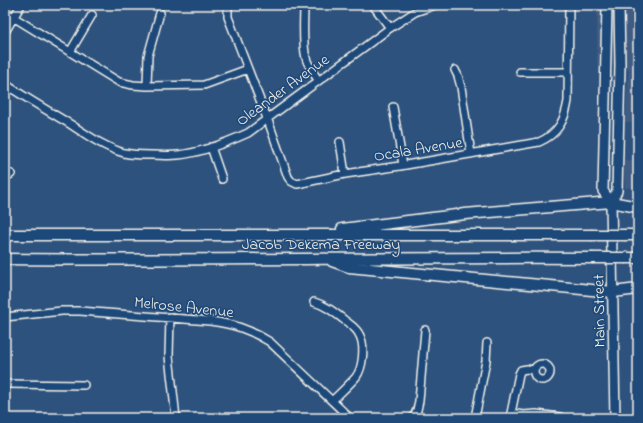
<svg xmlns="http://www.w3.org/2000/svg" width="643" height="423" font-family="'Indie Flower',sans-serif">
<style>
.built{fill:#3f5b82}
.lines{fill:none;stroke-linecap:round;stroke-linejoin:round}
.minor-casing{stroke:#f4f1e8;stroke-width:10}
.major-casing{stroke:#f4f1e8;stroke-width:12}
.highway-casing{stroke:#f4f1e8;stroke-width:13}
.minor{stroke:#1f4a7a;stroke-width:7}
.major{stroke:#1f4a7a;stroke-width:9}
.highway{stroke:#1f4a7a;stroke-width:10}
.highway-bridge-casing{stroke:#f4f1e8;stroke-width:13;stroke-linecap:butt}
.highway-bridge{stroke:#1f4a7a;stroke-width:10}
.labels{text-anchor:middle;stroke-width:3.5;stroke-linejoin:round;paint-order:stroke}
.street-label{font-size:16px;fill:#f4f1e8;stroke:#1f4a7a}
</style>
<rect width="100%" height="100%" fill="#2e527e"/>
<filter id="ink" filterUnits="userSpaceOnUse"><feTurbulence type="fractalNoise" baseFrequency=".025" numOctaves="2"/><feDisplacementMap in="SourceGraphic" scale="8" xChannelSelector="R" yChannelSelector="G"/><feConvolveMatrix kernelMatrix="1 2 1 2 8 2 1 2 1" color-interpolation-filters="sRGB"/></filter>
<g filter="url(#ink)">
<path class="built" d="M 597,5 L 638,5 L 638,123 L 625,122 L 629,69 L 597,64 Z
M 624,160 L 638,160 L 638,187 L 625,188 Z"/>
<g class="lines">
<g class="minor-casing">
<path id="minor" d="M 304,5 C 304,21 302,43 306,58 C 308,66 314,73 318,80
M 373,5 L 390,28
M 228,9 L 228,17 L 270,126 L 288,177 L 291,181 L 297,184 L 345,174 L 400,166 L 539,142 C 558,134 565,120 568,101 L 569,5
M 5,12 L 119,82 L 133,85 L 147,86 L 204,85 L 248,69
M 5,32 L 21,5
M 70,52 L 92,15
M 455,70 L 458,76 L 461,87 L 471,154
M 520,72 L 568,72
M 5,84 C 26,98 48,111 70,124 C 87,135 104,147 124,153 C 133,155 142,155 151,155 C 160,155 169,156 178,155 C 200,153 228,142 248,133 L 390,28 L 415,12 L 435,5
M 147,86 L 148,56 L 160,13
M 393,107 L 403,165
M 340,142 L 345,174
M 211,147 L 222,179
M 5,177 L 11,174
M 314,302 C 325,305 334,312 343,319 C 349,324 357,328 360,336 C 365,346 363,368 356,377 C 349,385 340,393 332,401
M 5,317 L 62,311 L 80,311 L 210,321 C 233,324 249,329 270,342 L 350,418
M 170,317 L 169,356 L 176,418
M534 372a8 8 0 1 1 16 0a8 8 0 1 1-16 0Z
M 5,384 L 84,385
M 511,413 L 523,415 L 536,414 L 560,417
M 413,418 L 417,410 L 419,401 L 425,330
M 475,418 L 486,361 L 487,343
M 510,418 L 519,374 L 521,370 L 527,369 L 533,370"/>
</g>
<g class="major-casing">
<path id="major" d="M 607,5 L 603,191 L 611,202
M 615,418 L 611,202 L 617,191 L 620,65 L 619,5"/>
</g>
<g class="highway-casing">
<path id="highway" d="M 342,229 L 465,214 L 611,202 L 638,207
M 5,235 L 591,235
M 626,235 L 638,235
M 626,258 L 638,258
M 5,259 C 201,261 396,257 592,258
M 332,261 L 349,267 L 613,292 L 638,289"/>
</g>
<use href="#minor" class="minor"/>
<use href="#major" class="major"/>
<use href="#highway" class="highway"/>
<g class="highway-bridge-casing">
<path id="highway-bridge" d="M 591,235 L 626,235
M 592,258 L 626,258"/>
</g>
<use href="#highway-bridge" class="highway-bridge"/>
</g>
</g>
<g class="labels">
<g class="street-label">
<text transform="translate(282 89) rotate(-36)" y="6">Oleander Avenue</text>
<text transform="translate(418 148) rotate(-9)" y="6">Ocala Avenue</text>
<text x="321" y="249">Jacob Dekema Freeway</text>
<text transform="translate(184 306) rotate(6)" y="6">Melrose Avenue</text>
<text transform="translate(598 311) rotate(-91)" y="6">Main Street</text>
</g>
</g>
<rect width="643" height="423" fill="none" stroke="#1f4a7a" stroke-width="20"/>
<rect x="10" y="10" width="623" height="403" fill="none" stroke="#f4f1e8" stroke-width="1.5" filter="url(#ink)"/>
</svg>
